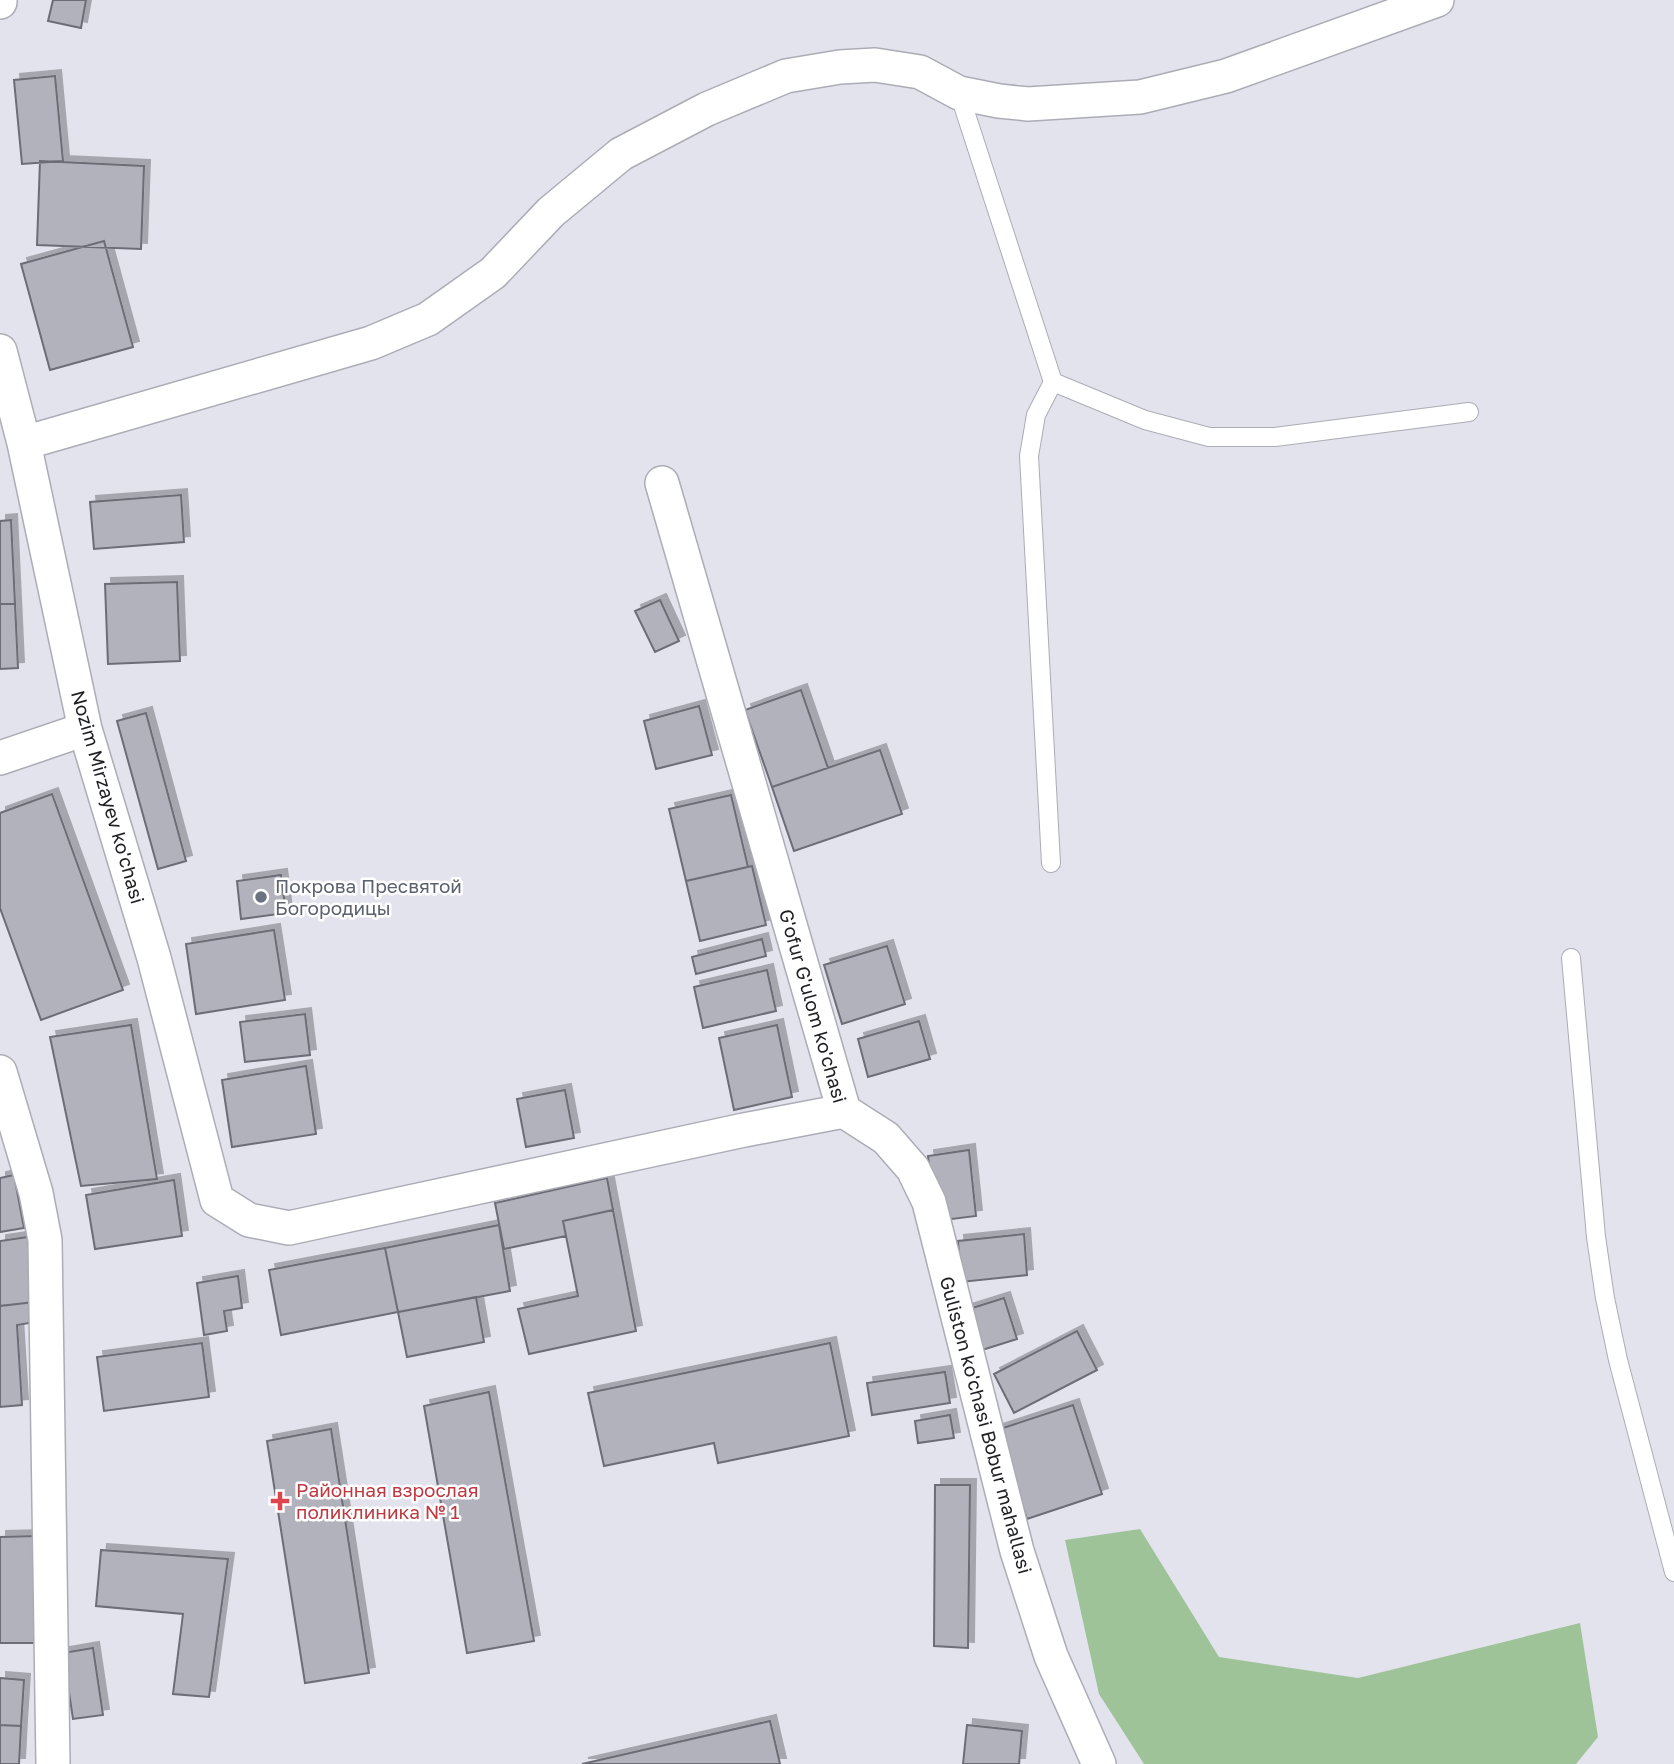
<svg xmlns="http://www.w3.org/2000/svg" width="1674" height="1764" font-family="'Golos Text',sans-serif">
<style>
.green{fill:#9fc399}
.building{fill:#b2b2bc;stroke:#6c6d76;stroke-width:2;filter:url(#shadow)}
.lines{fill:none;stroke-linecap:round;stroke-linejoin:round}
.lane-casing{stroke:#acacb6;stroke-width:20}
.street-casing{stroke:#acacb6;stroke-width:36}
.lane{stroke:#fff;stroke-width:18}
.street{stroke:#fff;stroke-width:33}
.worship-dot{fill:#6b7280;stroke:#fff;stroke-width:2.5}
.health-dot{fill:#e0444e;stroke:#fff;stroke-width:2.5}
.labels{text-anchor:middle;stroke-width:5;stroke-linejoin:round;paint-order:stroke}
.street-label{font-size:19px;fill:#1e1f22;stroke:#fff}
.worship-label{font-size:19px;fill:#5b616d;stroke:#fff;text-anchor:start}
.health-label{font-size:19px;fill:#be3a42;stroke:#fff;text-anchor:start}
</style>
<defs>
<filter id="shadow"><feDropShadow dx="6" dy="-6" stdDeviation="0" flood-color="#0004"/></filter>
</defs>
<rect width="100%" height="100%" fill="#e3e3ee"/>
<path class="green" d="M 1140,1529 L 1219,1657 L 1358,1678 L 1580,1623 L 1598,1737 L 1576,1764 L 1144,1764 L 1099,1694 L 1065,1540 Z"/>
<path class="building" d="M 53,0 L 86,0 L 81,28 L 48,21 Z
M 55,76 L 63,161 L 22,164 L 14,80 Z
M 40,161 L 144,166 L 141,249 L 37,245 Z
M 104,241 L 133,347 L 50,370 L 21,264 Z
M 181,495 L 184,542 L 94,549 L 90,502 Z
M 11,520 L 15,604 L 0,604 L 0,521 Z
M 177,582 L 180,661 L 108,664 L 105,584 Z
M 660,600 L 679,641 L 655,652 L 635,611 Z
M 0,604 L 15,604 L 18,668 L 0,669 Z
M 801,690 L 828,768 L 772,787 L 745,710 Z
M 699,706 L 712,755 L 656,769 L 644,721 Z
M 146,713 L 186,861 L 158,869 L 117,721 Z
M 880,750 L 902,814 L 794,851 L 772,787 Z
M 52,794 L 123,990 L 41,1020 L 0,908 L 0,813 Z
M 731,795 L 748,867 L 686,881 L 669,809 Z
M 752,866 L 766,925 L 700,941 L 686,881 Z
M 281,875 L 286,913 L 241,919 L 237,881 Z
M 274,930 L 285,1000 L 196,1014 L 186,944 Z
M 762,939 L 766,956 L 696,974 L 692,957 Z
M 887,946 L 905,1004 L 842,1024 L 824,965 Z
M 767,970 L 776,1011 L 703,1028 L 694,987 Z
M 305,1014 L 310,1055 L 245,1062 L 240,1022 Z
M 919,1021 L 930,1059 L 868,1077 L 858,1039 Z
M 131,1025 L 157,1179 L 81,1186 L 50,1037 Z
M 777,1025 L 792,1097 L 734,1110 L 719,1038 Z
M 306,1066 L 316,1134 L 232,1147 L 222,1080 Z
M 565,1090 L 574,1138 L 526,1147 L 517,1099 Z
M 969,1150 L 976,1216 L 936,1221 L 928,1156 Z
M 14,1175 L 24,1228 L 0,1232 L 0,1178 Z
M 607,1178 L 613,1210 L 563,1221 L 566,1236 L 504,1249 L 495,1203 Z
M 174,1180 L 182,1236 L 95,1249 L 86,1195 Z
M 613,1210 L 636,1331 L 529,1354 L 518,1309 L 578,1296 L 563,1221 Z
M 499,1225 L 510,1291 L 398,1312 L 385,1248 Z
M 1024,1234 L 1027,1275 L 961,1282 L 958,1241 Z
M 28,1237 L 34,1302 L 0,1306 L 0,1241 Z
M 385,1248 L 398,1312 L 281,1335 L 269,1270 Z
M 238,1276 L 242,1308 L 224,1311 L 227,1331 L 204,1335 L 197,1283 Z
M 476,1297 L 484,1342 L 407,1357 L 398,1312 Z
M 1004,1298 L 1017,1339 L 979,1351 L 966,1310 Z
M 34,1302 L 35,1322 L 17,1325 L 22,1405 L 0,1407 L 0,1306 Z
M 1077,1331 L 1097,1370 L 1014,1413 L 994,1374 Z
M 202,1343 L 209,1397 L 104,1411 L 97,1357 Z
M 830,1343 L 849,1436 L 718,1463 L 714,1443 L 604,1466 L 588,1393 Z
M 945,1372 L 950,1403 L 872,1415 L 867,1383 Z
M 489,1392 L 534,1641 L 467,1653 L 424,1406 Z
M 1073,1405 L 1102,1494 L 1027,1519 L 997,1430 Z
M 950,1415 L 954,1438 L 918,1443 L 915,1421 Z
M 331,1429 L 369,1673 L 305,1683 L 267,1441 Z
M 935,1485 L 970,1485 L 968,1648 L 934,1646 Z
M 37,1536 L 37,1643 L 0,1643 L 0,1537 Z
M 101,1550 L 228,1559 L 209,1697 L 173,1694 L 183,1614 L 96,1606 Z
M 93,1648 L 103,1715 L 73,1719 L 63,1653 Z
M 0,1678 L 24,1680 L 21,1726 L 0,1725 Z
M 770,1721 L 780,1764 L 582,1764 Z
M 0,1725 L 21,1726 L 19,1764 L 0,1764 Z
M 967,1725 L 1022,1731 L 1019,1764 L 963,1764 Z"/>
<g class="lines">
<g class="lane-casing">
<path id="lane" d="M 959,93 L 1053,382
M 1051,863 L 1029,456 L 1036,415 L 1053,382 L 1145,420 L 1209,437 L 1275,437 L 1469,412
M 1571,958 L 1596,1237 L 1605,1298 L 1618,1360 L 1674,1572"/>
</g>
<g class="street-casing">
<path id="street" d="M 0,2 L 0,0
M 0,351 L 24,443 L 85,729 L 154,958 L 217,1200 L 249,1220 L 289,1228 L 744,1130 L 844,1111 L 662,483
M 24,443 L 371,343 L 428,319 L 493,273 L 551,212 L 621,154 L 707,109 L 786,76 L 840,67 L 875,65 L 920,72 L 959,93 L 999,101 L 1028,104 L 1140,97 L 1226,76 L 1437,0
M 0,758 L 85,729
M 0,1072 L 36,1193 L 45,1240 L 53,1764
M 844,1111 L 886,1138 L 913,1169 L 929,1202 L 1017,1551 L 1051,1656 L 1099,1764"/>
</g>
<use href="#lane" class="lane"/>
<use href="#street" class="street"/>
</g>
<circle class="worship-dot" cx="261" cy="897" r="7"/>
<path class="health-dot" d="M276.5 1490.5h7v7h7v7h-7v7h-7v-7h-7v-7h7z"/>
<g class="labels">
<g class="street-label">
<text transform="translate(108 797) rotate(74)" y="7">Nozim Mirzayev ko'chasi</text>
<text transform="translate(813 1006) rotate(74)" y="7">G'ofur G'ulom ko'chasi</text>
<text transform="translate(986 1425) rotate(75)" y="7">Guliston ko'chasi Bobur mahallasi</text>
</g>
<g class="worship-label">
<text x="275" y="893">Покрова Пресвятой<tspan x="275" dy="22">Богородицы</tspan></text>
</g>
<g class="health-label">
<text x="296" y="1497">Районная взрослая<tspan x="296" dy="22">поликлиника № 1</tspan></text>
</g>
</g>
</svg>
